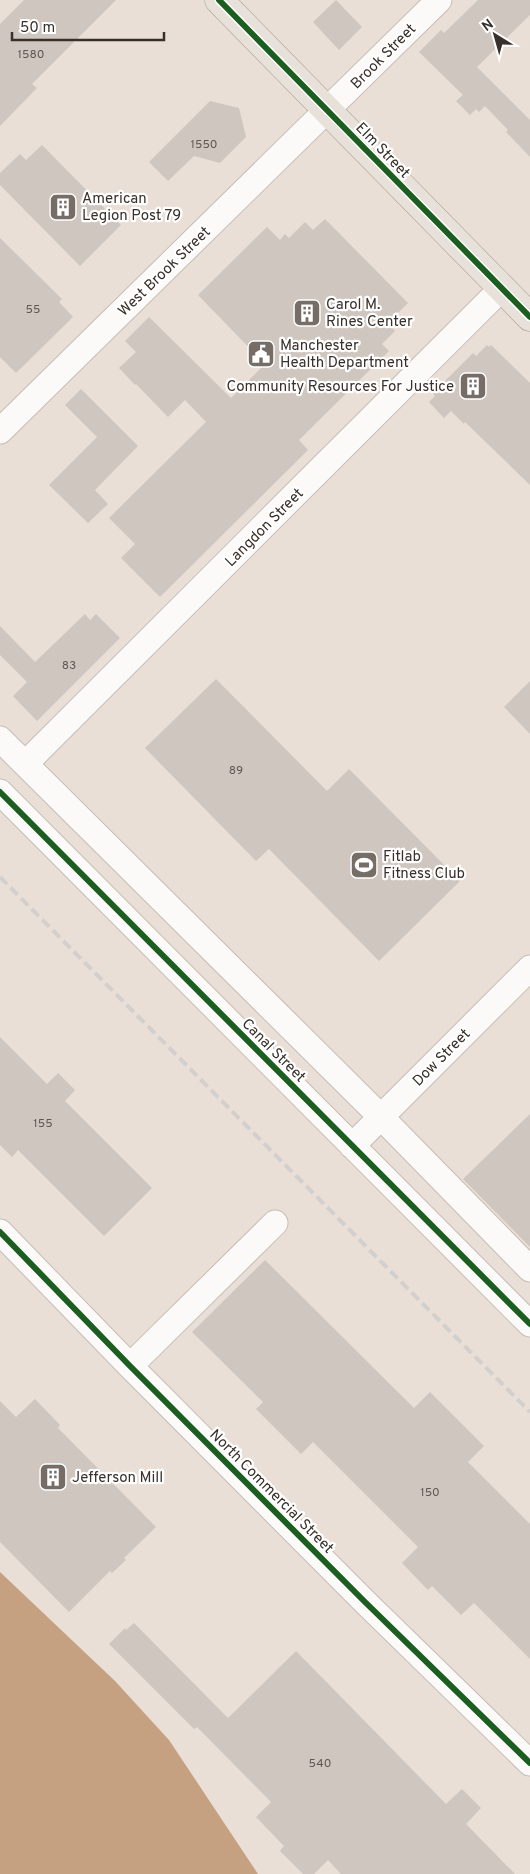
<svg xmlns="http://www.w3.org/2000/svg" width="530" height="1874" font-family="Overpass,sans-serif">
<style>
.water{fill:#c5a081}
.building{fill:#cec6bf}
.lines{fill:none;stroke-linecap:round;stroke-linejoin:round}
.minor-casing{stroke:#c5bdb6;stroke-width:27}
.major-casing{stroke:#aa9c8e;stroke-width:29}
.minor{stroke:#fcfaf9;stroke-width:25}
.major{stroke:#e7e1da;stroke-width:28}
.rail{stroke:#d2cfcd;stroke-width:4;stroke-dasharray:10 5;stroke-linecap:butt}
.cycleway-casing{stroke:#fff;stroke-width:9}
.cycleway{stroke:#1b5e20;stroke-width:6}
.labels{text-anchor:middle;stroke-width:4.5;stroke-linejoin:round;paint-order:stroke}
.number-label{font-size:12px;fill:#605852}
.street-label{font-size:15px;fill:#38302a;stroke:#fff}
.poi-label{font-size:15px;fill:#38302a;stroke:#fff;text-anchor:start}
</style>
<rect width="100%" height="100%" fill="#e9dfd6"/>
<path class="water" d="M 0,1572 L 115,1681 L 169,1740 L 258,1874 L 0,1874 Z"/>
<path class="building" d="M 24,0 L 116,0 L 32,84 L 37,88 L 0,126 L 0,24 Z
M 336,0 L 362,27 L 339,50 L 313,22 Z
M 478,0 L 530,0 L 530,15 L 477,67 L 530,120 L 530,157 L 506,132 L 508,130 L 485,106 L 479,112 L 476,109 L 470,115 L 456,101 L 463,95 L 419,52 L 441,30 L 444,33 Z
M 210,101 L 239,108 L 246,137 L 220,163 L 194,156 L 168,181 L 149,162 Z
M 42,145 L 121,225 L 80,266 L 0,185 L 0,173 L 20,154 L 26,160 Z
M 325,219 L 408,303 L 388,323 L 395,331 L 382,344 L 389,351 L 299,440 L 308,450 L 160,597 L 121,558 L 135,544 L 109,518 L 206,422 L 185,400 L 168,417 L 136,384 L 135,385 L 119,368 L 136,352 L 125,341 L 149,317 L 231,398 L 265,364 L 198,295 L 267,227 L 280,240 L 285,234 L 289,238 L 305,222 L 313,230 Z
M 0,238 L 62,299 L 59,302 L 73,317 L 16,373 L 0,357 Z
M 487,345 L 489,347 L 491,345 L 530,383 L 530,485 L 465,422 L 464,424 L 451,411 L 444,418 L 429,402 L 435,396 L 433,393 L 473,353 L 476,356 Z
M 81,389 L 138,446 L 95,490 L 108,504 L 88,523 L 49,485 L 97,437 L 65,405 Z
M 85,614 L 90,620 L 96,614 L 120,638 L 37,721 L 13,696 L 27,682 L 0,655 L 0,626 L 35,662 Z
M 216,679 L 327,791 L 349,769 L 460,881 L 379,961 L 269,849 L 256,861 L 145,748 Z
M 530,681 L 530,734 L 504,707 Z
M 0,1037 L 47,1084 L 58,1073 L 75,1090 L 65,1101 L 152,1188 L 104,1236 L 18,1150 L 12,1157 L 0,1145 Z
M 530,1114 L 530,1247 L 463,1179 Z
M 265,1260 L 414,1408 L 430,1392 L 484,1446 L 468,1462 L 530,1524 L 530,1659 L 474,1603 L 461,1615 L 432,1586 L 428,1590 L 402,1563 L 418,1547 L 313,1442 L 301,1454 L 256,1409 L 263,1402 L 192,1332 Z
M 35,1399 L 60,1425 L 58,1428 L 156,1527 L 124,1558 L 126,1560 L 112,1573 L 110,1571 L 69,1612 L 0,1542 L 0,1401 L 16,1417 Z
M 134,1623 L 228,1718 L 296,1651 L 446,1804 L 462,1789 L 481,1808 L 466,1824 L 515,1874 L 341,1874 L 328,1860 L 314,1874 L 303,1874 L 280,1851 L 284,1846 L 256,1817 L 271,1802 L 197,1727 L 194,1729 L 109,1644 L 125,1628 L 126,1630 Z"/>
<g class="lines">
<g class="minor-casing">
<path id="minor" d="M 0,431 L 439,0
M 0,739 L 382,1118 L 530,1269
M 25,764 L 502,288
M 0,792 L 530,1324
M 352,1146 L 530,968
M 0,1232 L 130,1366 L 365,1602 L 530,1763
M 130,1366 L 275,1223"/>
</g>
<g class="major-casing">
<path id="major" d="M 219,0 L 530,317"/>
</g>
<use href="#minor" class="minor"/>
<use href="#major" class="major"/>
<path class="rail" d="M 0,877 L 530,1412"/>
<g class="cycleway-casing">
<path id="cycleway" d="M 219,0 L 530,317
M 0,792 L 530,1324
M 0,1232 L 130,1366 L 365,1602 L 530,1763"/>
</g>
<use href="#cycleway" class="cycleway"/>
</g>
<defs>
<g id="building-square" transform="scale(1.4375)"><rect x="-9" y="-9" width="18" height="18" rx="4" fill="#766d66" stroke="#fff"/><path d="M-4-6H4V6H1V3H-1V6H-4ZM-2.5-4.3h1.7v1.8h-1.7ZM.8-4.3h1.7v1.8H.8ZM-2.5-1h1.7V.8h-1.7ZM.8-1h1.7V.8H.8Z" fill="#fff"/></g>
<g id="civic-square" transform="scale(1.4375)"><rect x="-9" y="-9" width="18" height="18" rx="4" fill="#766d66" stroke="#fff"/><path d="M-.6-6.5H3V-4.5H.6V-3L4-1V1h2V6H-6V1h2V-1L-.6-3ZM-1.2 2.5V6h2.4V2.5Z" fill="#fff"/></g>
<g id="stadium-square" transform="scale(1.4375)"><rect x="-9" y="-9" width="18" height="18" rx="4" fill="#766d66" stroke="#fff"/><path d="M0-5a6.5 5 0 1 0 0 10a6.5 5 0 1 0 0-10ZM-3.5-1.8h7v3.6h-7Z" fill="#fff"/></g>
</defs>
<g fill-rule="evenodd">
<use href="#building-square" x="63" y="207"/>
<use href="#building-square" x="307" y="313"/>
<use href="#civic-square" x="261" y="354"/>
<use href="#building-square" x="473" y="386"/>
<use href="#stadium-square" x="364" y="865"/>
<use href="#building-square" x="53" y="1477"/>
</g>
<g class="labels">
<g class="number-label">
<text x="31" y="58">1580</text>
<text x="204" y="148">1550</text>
<text x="33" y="313">55</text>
<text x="69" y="669">83</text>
<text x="236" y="774">89</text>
<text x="43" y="1127">155</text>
<text x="430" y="1496">150</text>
<text x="320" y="1767">540</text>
</g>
<g class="street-label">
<text transform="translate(383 56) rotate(-45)" y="5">Brook Street</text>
<text transform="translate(383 150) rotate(46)" y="5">Elm Street</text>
<text transform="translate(164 271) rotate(-44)" y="5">West Brook Street</text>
<text transform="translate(264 527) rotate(-45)" y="5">Langdon Street</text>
<text transform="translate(274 1050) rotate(45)" y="5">Canal Street</text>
<text transform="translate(441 1057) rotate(-45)" y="5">Dow Street</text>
<text transform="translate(272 1491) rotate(45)" y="5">North Commercial Street</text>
</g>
<g class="poi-label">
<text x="82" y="203">American<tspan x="82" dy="17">Legion Post 79</tspan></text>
<text x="326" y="309">Carol M.<tspan x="326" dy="17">Rines Center</tspan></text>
<text x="280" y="350">Manchester<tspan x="280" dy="17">Health Department</tspan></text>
<text x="454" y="391" text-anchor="end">Community Resources For Justice</text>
<text x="383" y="861">Fitlab<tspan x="383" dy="17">Fitness Club</tspan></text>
<text x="72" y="1482">Jefferson Mill</text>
</g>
</g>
<g transform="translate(495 35) rotate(323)" stroke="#ffffff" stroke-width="4" paint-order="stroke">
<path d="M0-4L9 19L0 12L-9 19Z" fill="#38302a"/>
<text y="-8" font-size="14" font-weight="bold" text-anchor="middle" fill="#38302a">N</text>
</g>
<path d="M12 32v8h152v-8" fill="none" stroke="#38302a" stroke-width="2.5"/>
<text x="20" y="32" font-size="15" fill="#38302a" stroke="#ffffff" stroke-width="4" paint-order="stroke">50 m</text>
</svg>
